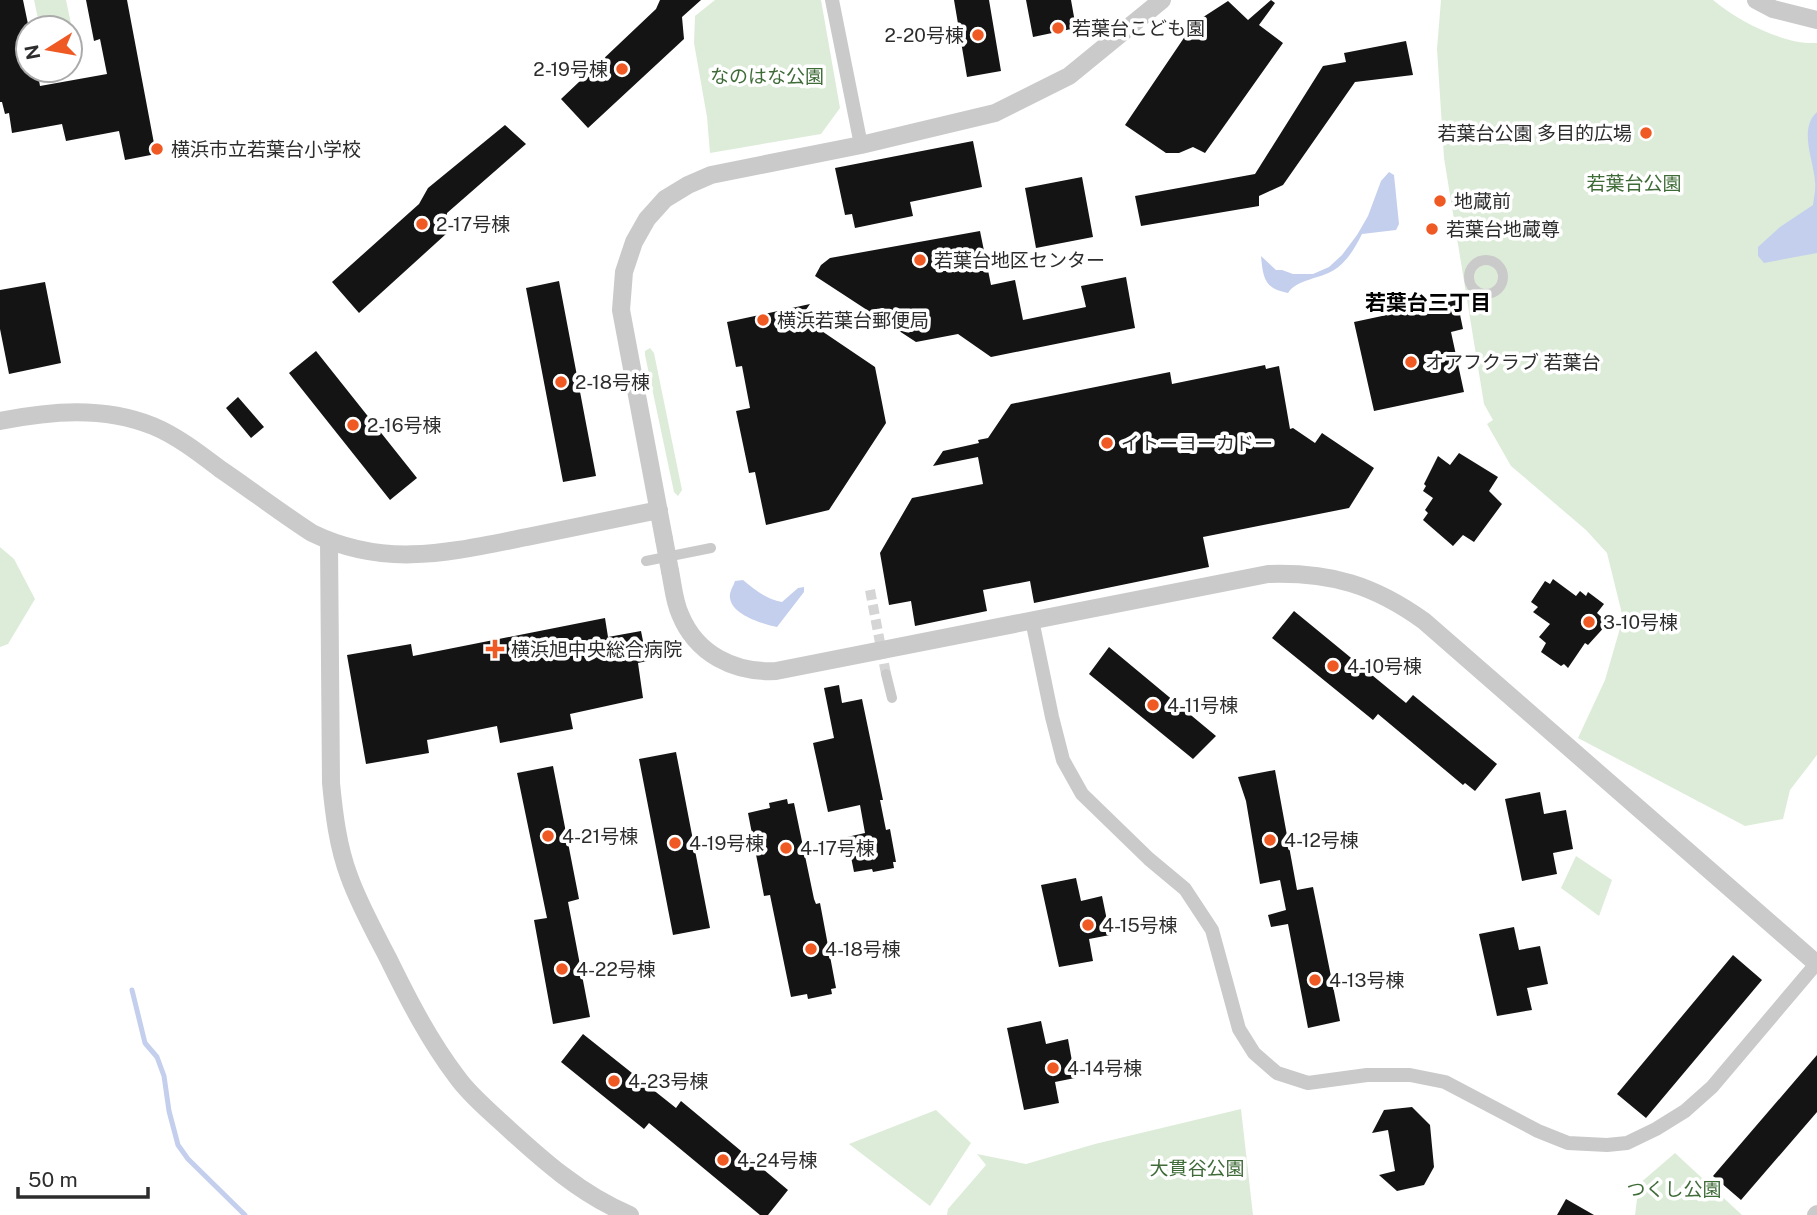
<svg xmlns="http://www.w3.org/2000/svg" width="1817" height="1215" font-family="'Public Sans','Noto Sans JP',sans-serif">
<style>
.green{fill:#ddecd9}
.water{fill:#c4cfed}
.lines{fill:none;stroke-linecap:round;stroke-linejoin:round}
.stream{stroke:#c4cfed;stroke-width:5}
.building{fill:#141414}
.pedestrian-tunnel{stroke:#d5d5d5;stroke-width:10;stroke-dasharray:10 5;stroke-linecap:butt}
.pedestrian{stroke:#cacaca;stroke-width:10}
.minor{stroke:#cacaca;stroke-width:14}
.tertiary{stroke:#cacaca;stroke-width:18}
.tertiary-bridge{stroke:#cacaca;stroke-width:18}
.poi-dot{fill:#ef5924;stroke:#fff;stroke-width:2.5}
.labels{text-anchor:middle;stroke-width:7;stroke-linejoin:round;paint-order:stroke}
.poi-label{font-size:19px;fill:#2d2d2d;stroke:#fff;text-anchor:start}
.park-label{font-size:19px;fill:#3f6b38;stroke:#fff}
.neighbourhood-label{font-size:21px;font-weight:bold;fill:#000;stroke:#fff}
</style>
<rect width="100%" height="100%" fill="#fff"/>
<path class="green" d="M 34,0 L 66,0 L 75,43 L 70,43 L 70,28 L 40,28 Z
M 715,0 L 821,0 L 840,108 L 821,134 L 710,153 L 707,117 L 694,43 L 695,16 Z
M 1441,0 L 1713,0 C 1738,21 1784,45 1817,43 L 1817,755 L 1790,790 L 1783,819 L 1745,826 L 1578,738 L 1605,680 L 1623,618 L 1607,553 L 1586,530 L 1511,466 L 1487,424 L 1493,420 L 1484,404 L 1444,158 L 1437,49 Z
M 650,348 L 654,353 L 682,490 L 678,496 L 674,492 L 645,355 L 645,351 Z
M 0,547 L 14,559 L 35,599 L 8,644 L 0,647 Z
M 1576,856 L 1612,880 L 1599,916 L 1561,888 Z
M 1241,1109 L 1253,1215 L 947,1215 L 948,1209 L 986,1165 L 977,1154 L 1026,1164 L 1095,1144 Z
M 936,1110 L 971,1143 L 930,1206 L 849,1144 Z
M 1675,1153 L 1742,1215 L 1635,1215 L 1639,1184 Z"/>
<path class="water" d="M 1817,112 L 1817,253 L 1764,263 L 1758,256 L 1758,247 L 1780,227 L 1813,205 C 1814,197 1816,189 1815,182 C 1814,161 1798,129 1817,112 Z
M 1389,172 L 1394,175 L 1399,224 L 1396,230 L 1362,234 C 1355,248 1347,262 1334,270 C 1320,279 1297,279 1288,293 C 1264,289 1263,277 1261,256 L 1276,270 L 1282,270 L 1293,274 L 1313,274 L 1329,267 L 1342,255 L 1357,235 L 1368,216 L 1381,181 Z
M 743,580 C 755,590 766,599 782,602 L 798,588 L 804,587 L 804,592 L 777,627 C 763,624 732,615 730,598 C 729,592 733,587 735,581 Z"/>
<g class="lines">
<path class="stream" d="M 132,990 L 145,1043 L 157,1057 L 164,1076 L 169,1111 L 178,1145 L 188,1159 L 245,1215"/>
</g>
<path class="building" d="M 0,0 L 23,0 L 28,24 L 28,70 L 37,70 L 40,86 L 107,74 L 100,39 L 94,41 L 86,0 L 127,0 L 156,154 L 125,160 L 119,131 L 66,141 L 62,124 L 12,133 L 9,113 L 5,114 L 2,102 L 0,102 Z
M 660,0 L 701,0 L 682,17 L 684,39 L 588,128 L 561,99 L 656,9 Z
M 954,0 L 989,0 L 1001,71 L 967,77 Z
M 1026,0 L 1071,0 L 1076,28 L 1033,37 Z
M 1271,0 L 1275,3 L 1259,25 L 1283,43 L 1205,153 L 1193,147 L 1179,153 L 1166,153 L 1125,125 L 1194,23 L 1228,1 L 1248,20 Z
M 1406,41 L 1413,75 L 1355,82 L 1283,185 L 1259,196 L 1259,206 L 1141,226 L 1135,196 L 1255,174 L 1323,66 L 1346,62 L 1344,53 Z
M 505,125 L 526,144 L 447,213 L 446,234 L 359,313 L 332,282 L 419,204 L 428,188 Z
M 973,141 L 982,187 L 910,202 L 913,216 L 855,228 L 852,214 L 845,215 L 835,168 Z
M 1082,177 L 1093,237 L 1036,248 L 1025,188 Z
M 980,231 L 991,285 L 1015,280 L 1023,320 L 1086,307 L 1081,286 L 1126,277 L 1135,328 L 991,357 L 958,334 L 916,342 L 815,276 L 821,265 L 830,258 Z
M 559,281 L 596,476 L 563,482 L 526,288 Z
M 45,282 L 61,363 L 9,374 L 0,329 L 0,290 Z
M 1457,300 L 1463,329 L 1451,332 L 1464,392 L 1374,411 L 1354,322 Z
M 810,304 L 801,317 L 875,367 L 886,423 L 829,510 L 766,525 L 755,472 L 749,473 L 736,411 L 750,408 L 742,366 L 736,367 L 727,322 Z
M 316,351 L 417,478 L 390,500 L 289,373 Z
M 1265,365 L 1266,369 L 1279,366 L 1290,429 L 1293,428 L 1315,443 L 1322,433 L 1374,468 L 1349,508 L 1203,537 L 1209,567 L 1034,603 L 1030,581 L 983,590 L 987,611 L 915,626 L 911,601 L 889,605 L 880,553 L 912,498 L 983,484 L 978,457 L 933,466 L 943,451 L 979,443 L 978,440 L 988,438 L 1011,404 L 1170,372 L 1172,384 Z
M 238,397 L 264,427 L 251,438 L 226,408 Z
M 1459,453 L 1498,477 L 1489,491 L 1502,504 L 1474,542 L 1463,535 L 1453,546 L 1423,520 L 1428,513 L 1425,510 L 1433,498 L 1423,491 L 1426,486 L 1424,484 L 1438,456 L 1450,465 Z
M 1553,579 L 1576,596 L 1580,591 L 1586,596 L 1588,592 L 1604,604 L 1597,613 L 1608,623 L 1588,645 L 1585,643 L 1568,668 L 1564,664 L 1561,666 L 1541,652 L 1546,643 L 1539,637 L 1550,624 L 1533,612 L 1538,607 L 1531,602 L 1545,581 L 1550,584 Z
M 1294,611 L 1406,703 L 1413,695 L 1497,764 L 1475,791 L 1465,783 L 1463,785 L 1378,714 L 1373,720 L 1272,638 Z
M 605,618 L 608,637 L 641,631 L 647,661 L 638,663 L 643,698 L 570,714 L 573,729 L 500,743 L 497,726 L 427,740 L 429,753 L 366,764 L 347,655 L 411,644 L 413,656 Z
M 1109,647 L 1216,736 L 1193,759 L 1089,674 Z
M 839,685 L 842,703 L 862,699 L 883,800 L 880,800 L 886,830 L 890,829 L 896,862 L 893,862 L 894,868 L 873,872 L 872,869 L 854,872 L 847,837 L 865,833 L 860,805 L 828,812 L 813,743 L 834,738 L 824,688 Z
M 676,752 L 710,928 L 673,935 L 639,759 Z
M 553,766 L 579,899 L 568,902 L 590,1017 L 553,1024 L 534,920 L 547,918 L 517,773 Z
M 1275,770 L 1297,890 L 1313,887 L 1340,1021 L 1308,1028 L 1288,924 L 1271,927 L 1268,915 L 1286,910 L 1280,880 L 1260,884 L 1246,801 L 1238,777 Z
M 1540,792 L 1544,814 L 1566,810 L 1573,849 L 1553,853 L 1557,874 L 1522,881 L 1505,799 Z
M 787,799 L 788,804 L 794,803 L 814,899 L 816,904 L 820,903 L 836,988 L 831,989 L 832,994 L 808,999 L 807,994 L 791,997 L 770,895 L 764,896 L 748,813 L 770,808 L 769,803 Z
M 1076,878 L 1081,901 L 1102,896 L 1110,935 L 1089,939 L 1093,961 L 1059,967 L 1041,885 Z
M 1514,927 L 1519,950 L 1540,946 L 1548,984 L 1527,988 L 1532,1010 L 1497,1016 L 1479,934 Z
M 1733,955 L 1762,980 L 1646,1118 L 1617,1094 Z
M 1041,1021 L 1046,1044 L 1068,1039 L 1075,1078 L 1055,1082 L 1059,1103 L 1024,1110 L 1007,1028 Z
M 583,1034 L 676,1108 L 681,1101 L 788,1190 L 768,1215 L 760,1215 L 649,1123 L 644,1129 L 561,1062 Z
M 1817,1055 L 1817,1112 L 1741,1200 L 1713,1176 Z
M 1412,1107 L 1430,1125 L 1434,1167 L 1424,1185 L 1397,1191 L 1379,1175 L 1395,1171 L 1388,1130 L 1372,1133 L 1384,1110 Z
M 1566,1199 L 1594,1215 L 1557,1215 Z"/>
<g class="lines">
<path class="pedestrian-tunnel" d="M 870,590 L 886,674"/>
<path class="pedestrian" d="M1469 277a17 17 0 1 1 34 0a17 17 0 1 1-34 0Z
M 646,561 L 711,548
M 886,674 L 892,698"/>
<path class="minor" d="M 832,0 L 861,145
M 1032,620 L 1052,717 L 1063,760 L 1082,794 L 1149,859 L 1185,889 L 1212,930 L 1239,1029 L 1254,1053 L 1277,1073 L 1308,1083 L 1367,1075 L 1410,1075 L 1445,1082 L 1538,1131 L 1568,1143 L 1607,1145 L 1627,1143 L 1656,1129 L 1685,1111 L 1712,1087 L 1816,964"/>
<path class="tertiary" d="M 1756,0 L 1773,9 L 1817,20
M 0,421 C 50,411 103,406 153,426 C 177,436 199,453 220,469 C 251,490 281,513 312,533 C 386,569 451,552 527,537 C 571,528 615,519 659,510
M 664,539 L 621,310 L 624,272 L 634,242 L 647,219 L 665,199 L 688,185 L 711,175 L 861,145 L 995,113 L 1069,76 L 1162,0
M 329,541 L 331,783 C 334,814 338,847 349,876 C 359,904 374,931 388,958 C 408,999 429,1040 457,1077 C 469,1094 486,1108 501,1122 C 540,1158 581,1195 630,1215
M 670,571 C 673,585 674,601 680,614 C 696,654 734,673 776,671 L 1268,574 C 1331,572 1374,585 1424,621 L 1817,964
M 1816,1215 L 1817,1214"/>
<path class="tertiary-bridge" d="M 664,539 L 670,571"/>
</g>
<g class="poi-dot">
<circle cx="1058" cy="28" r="7"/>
<circle cx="978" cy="35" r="7"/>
<circle cx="622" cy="69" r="7"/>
<circle cx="1646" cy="133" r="7"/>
<circle cx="157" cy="149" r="7"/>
<circle cx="1440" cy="201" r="7"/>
<circle cx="422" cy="224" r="7"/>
<circle cx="1432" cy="229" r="7"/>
<circle cx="920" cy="260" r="7"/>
<circle cx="763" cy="320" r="7"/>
<circle cx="1411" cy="362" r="7"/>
<circle cx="561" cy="382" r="7"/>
<circle cx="353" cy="425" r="7"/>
<circle cx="1107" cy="443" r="7"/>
<circle cx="1589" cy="622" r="7"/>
<path d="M491.5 638.5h7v7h7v7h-7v7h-7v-7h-7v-7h7z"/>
<circle cx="1333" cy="666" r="7"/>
<circle cx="1153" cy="705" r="7"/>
<circle cx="548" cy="836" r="7"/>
<circle cx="1270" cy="840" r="7"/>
<circle cx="675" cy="843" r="7"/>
<circle cx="786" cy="848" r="7"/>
<circle cx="1088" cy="925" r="7"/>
<circle cx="811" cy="949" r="7"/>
<circle cx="562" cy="969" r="7"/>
<circle cx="1315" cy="980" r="7"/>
<circle cx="1053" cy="1068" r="7"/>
<circle cx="614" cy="1081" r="7"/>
<circle cx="723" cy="1160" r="7"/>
</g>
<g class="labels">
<g class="poi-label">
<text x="1072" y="35">若葉台こども園</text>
<text x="964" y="42" text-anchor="end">2-20号棟</text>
<text x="608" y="76" text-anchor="end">2-19号棟</text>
<text x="1632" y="140" text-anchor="end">若葉台公園 多目的広場</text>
<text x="171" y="156">横浜市立若葉台小学校</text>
<text x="1454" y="208">地蔵前</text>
<text x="436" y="231">2-17号棟</text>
<text x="1446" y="236">若葉台地蔵尊</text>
<text x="934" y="267">若葉台地区センター</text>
<text x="777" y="327">横浜若葉台郵便局</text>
<text x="1425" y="369">オアフクラブ 若葉台</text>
<text x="575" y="389">2-18号棟</text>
<text x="367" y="432">2-16号棟</text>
<text x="1121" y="450">イトーヨーカドー</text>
<text x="1603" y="629">3-10号棟</text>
<text x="511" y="656">横浜旭中央総合病院</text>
<text x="1347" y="673">4-10号棟</text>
<text x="1167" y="712">4-11号棟</text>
<text x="562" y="843">4-21号棟</text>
<text x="1284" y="847">4-12号棟</text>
<text x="689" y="850">4-19号棟</text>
<text x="800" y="855">4-17号棟</text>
<text x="1102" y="932">4-15号棟</text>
<text x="825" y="956">4-18号棟</text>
<text x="576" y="976">4-22号棟</text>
<text x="1329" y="987">4-13号棟</text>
<text x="1067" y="1075">4-14号棟</text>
<text x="628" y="1088">4-23号棟</text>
<text x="737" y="1167">4-24号棟</text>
</g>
<g class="park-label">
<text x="767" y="83">なのはな公園</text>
<text x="1634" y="190">若葉台公園</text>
<text x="1197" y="1175">大貫谷公園</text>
<text x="1674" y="1196">つくし公園</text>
</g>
<g class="neighbourhood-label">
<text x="1428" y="310">若葉台三丁目</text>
</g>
</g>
<g transform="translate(49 49) rotate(259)"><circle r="33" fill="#ffffff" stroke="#ababab" stroke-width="2"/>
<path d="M0-5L12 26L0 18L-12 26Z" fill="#ef5924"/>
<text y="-10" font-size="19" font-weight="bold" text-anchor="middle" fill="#2d2d2d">N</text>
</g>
<path d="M18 1187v10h130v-10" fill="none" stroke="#2d2d2d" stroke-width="3.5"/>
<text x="28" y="1187" font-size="21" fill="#2d2d2d" stroke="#ffffff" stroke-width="5" paint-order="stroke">50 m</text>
</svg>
